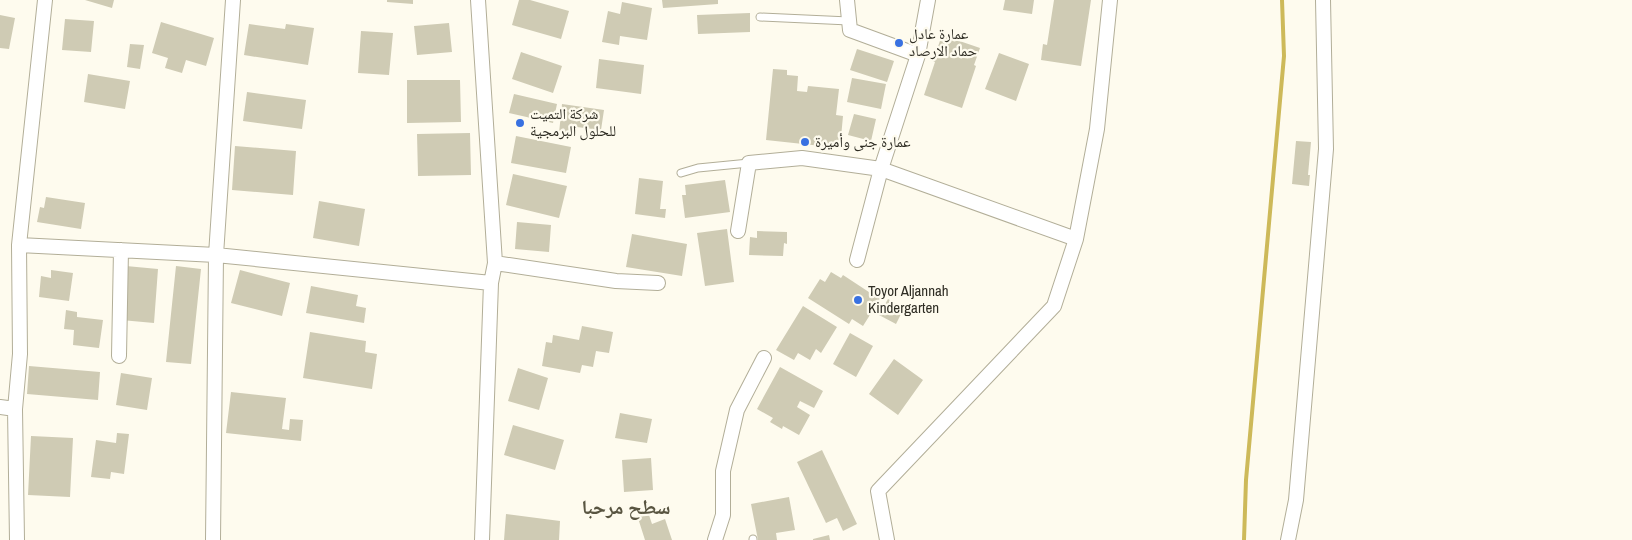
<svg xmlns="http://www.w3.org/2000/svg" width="1632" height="540" font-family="'Archivo Narrow','Noto Naskh Arabic',sans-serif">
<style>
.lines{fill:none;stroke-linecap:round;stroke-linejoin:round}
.stream{stroke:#cdb959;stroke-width:4}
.building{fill:#cfcbb4}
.service-casing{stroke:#b2ae98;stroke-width:9}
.minor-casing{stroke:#b2ae98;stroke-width:16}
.service{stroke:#fff;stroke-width:7}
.minor{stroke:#fff;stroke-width:14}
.poi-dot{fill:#3971e1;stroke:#fefbee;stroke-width:2}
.labels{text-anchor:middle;stroke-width:4.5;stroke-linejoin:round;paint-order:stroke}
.poi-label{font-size:15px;fill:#2e2c23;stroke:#fefbee;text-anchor:start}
.district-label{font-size:20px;font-weight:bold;fill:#595541;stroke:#fefbee}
</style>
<rect width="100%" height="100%" fill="#fefbee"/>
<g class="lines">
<path class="stream" d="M 1244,540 L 1246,480 L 1284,56 L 1282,0"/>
</g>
<path class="building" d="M 85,0 L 114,0 L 112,8 Z
M 387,0 L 413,0 L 413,4 L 387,2 Z
M 519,0 L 530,0 L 569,11 L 561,39 L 512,25 Z
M 662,0 L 718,0 L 718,4 L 663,8 Z
M 1005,0 L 1034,0 L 1032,14 L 1003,10 Z
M 1054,0 L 1091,0 L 1081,66 L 1041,60 L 1043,44 L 1047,45 Z
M 622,2 L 652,8 L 647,40 L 620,36 L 619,45 L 602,42 L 608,11 L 620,14 Z
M 750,13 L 750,32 L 698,34 L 697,15 Z
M 0,15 L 15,18 L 9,49 L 0,48 Z
M 65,19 L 94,21 L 91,52 L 62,50 Z
M 161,22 L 214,38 L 206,66 L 186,60 L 182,73 L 165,68 L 168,58 L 152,53 Z
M 449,23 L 452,52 L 417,55 L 414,26 Z
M 249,24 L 285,29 L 286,24 L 314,28 L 308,65 L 244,55 Z
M 361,31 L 393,33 L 389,75 L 358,73 Z
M 942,35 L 980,48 L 974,65 L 976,66 L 962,108 L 924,95 L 935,62 L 933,61 Z
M 130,44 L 144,45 L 140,69 L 127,67 Z
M 857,49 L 894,61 L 887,82 L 850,70 Z
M 521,52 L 562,66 L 553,93 L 512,79 Z
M 999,53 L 1029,64 L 1016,101 L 985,89 Z
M 599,59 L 644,65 L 641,94 L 596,88 Z
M 773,69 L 787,70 L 787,75 L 798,76 L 797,91 L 807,92 L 808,86 L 839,89 L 836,115 L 843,116 L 840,148 L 766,140 Z
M 88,74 L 130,81 L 125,109 L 84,102 Z
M 852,78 L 886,84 L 881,109 L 847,102 Z
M 407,80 L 460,80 L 461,122 L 407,123 Z
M 247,92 L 306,100 L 302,129 L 243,121 Z
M 514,94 L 557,104 L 553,123 L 509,113 Z
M 562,104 L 604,110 L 601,130 L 577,127 L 576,135 L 559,133 Z
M 854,114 L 876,119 L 871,141 L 848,135 Z
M 470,133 L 471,175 L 418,176 L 417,134 Z
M 516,136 L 571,147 L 566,173 L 511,163 Z
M 1296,141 L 1311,142 L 1308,175 L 1310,175 L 1309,186 L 1292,184 Z
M 235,146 L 296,151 L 293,195 L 232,190 Z
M 513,174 L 567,186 L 559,218 L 506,205 Z
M 639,178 L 663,181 L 660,209 L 666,209 L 665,218 L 635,214 Z
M 725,180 L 730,212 L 685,218 L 682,195 L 686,195 L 685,185 Z
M 46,197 L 85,203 L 81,229 L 37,222 L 40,207 L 44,208 Z
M 319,201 L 365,209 L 359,246 L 313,238 Z
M 517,222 L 551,225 L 549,252 L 515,249 Z
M 727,229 L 734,282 L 705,286 L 697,233 Z
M 757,231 L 787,232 L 787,244 L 784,243 L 783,256 L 749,255 L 750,237 L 757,238 Z
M 632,234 L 687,244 L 682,276 L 626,267 Z
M 126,266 L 158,269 L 154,323 L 121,320 Z
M 176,266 L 201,269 L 191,364 L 166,362 Z
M 51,270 L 73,273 L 69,301 L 39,297 L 41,276 L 51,278 Z
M 240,270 L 290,283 L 282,316 L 231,303 Z
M 831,272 L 841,278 L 843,275 L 878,298 L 883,290 L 885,291 L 863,326 L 852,319 L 849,324 L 808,298 L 820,279 L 825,282 Z
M 311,286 L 358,295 L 356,306 L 366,308 L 364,323 L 306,313 Z
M 888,299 L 904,308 L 896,324 L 879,315 Z
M 803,306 L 837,327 L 821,353 L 816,349 L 810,360 L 798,353 L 794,360 L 776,350 Z
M 66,310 L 77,312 L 77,317 L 103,320 L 99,348 L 73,345 L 74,330 L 64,329 Z
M 582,326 L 613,332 L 609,353 L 596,351 L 593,367 L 582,365 L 580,373 L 542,366 L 546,342 L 552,343 L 553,335 L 579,340 Z
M 310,332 L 366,341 L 365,352 L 377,354 L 372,389 L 303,378 Z
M 850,333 L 873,346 L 856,377 L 833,364 Z
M 894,359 L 923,380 L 898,415 L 869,394 Z
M 29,366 L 100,372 L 98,400 L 27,394 Z
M 780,367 L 823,391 L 814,408 L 800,401 L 797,407 L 810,415 L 799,435 L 783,426 L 782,429 L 770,422 L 773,418 L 757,409 Z
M 518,368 L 548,378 L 539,410 L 508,401 Z
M 121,373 L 152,378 L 147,410 L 116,405 Z
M 231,392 L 286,398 L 282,429 L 289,430 L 290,419 L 303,420 L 301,441 L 226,433 Z
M 620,413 L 652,419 L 647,443 L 615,438 Z
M 513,425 L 564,440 L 555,470 L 504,455 Z
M 117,433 L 129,434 L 124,474 L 111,472 L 110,479 L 91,477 L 96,440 L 116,443 Z
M 31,436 L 73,438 L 70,497 L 28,495 Z
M 822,450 L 857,524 L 843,531 L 837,518 L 826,523 L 797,462 Z
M 651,458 L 653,490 L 624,492 L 622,460 Z
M 789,497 L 795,530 L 776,533 L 777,540 L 758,540 L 751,504 Z
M 648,512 L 652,524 L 665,519 L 672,540 L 645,540 L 637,515 Z
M 506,514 L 560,521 L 559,540 L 504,540 Z
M 829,535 L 830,540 L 813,540 L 813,539 Z"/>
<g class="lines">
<g class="service-casing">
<path id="service" d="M 760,17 L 849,21
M 681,173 L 698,168 L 749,163
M 753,539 L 753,540"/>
</g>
<g class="minor-casing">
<path id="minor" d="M 478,0 L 495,263 L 491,283 L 482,540
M 847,0 L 850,30 L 918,55
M 738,231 L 749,163 L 802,158 L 881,169 L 1076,239
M 19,245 L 216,255 L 491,283
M 857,260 L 881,169 L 918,55 L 928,0
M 495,263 L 616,281 L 658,283
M 119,356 L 121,250
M 0,407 L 15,409
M 17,540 L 15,409 L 20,354 L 19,245 L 45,0
M 213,540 L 216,255 L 233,0
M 715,540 L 723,515 L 723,471 L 737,410 L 764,358
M 887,540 L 878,491 L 1054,306 L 1076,239 L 1097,129 L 1110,0
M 1288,540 L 1296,500 L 1326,149 L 1323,0"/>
</g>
<use href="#service" class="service"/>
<use href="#minor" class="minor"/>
</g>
<g class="poi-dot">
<circle cx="899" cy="43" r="5"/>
<circle cx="520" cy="123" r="5"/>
<circle cx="805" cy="142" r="5"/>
<circle cx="858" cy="300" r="5"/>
</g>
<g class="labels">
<g class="poi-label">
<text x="909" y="39">عمارة عادل<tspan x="909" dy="17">حماد الارصاد</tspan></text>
<text x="530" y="119">شركة التميت<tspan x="530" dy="17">للحلول البرمجية</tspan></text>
<text x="815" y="147">عمارة جنى وأميرة</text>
<text x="868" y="296">Toyor Aljannah<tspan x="868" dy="17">Kindergarten</tspan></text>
</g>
<g class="district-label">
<text x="626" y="514">سطح مرحبا</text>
</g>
</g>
</svg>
